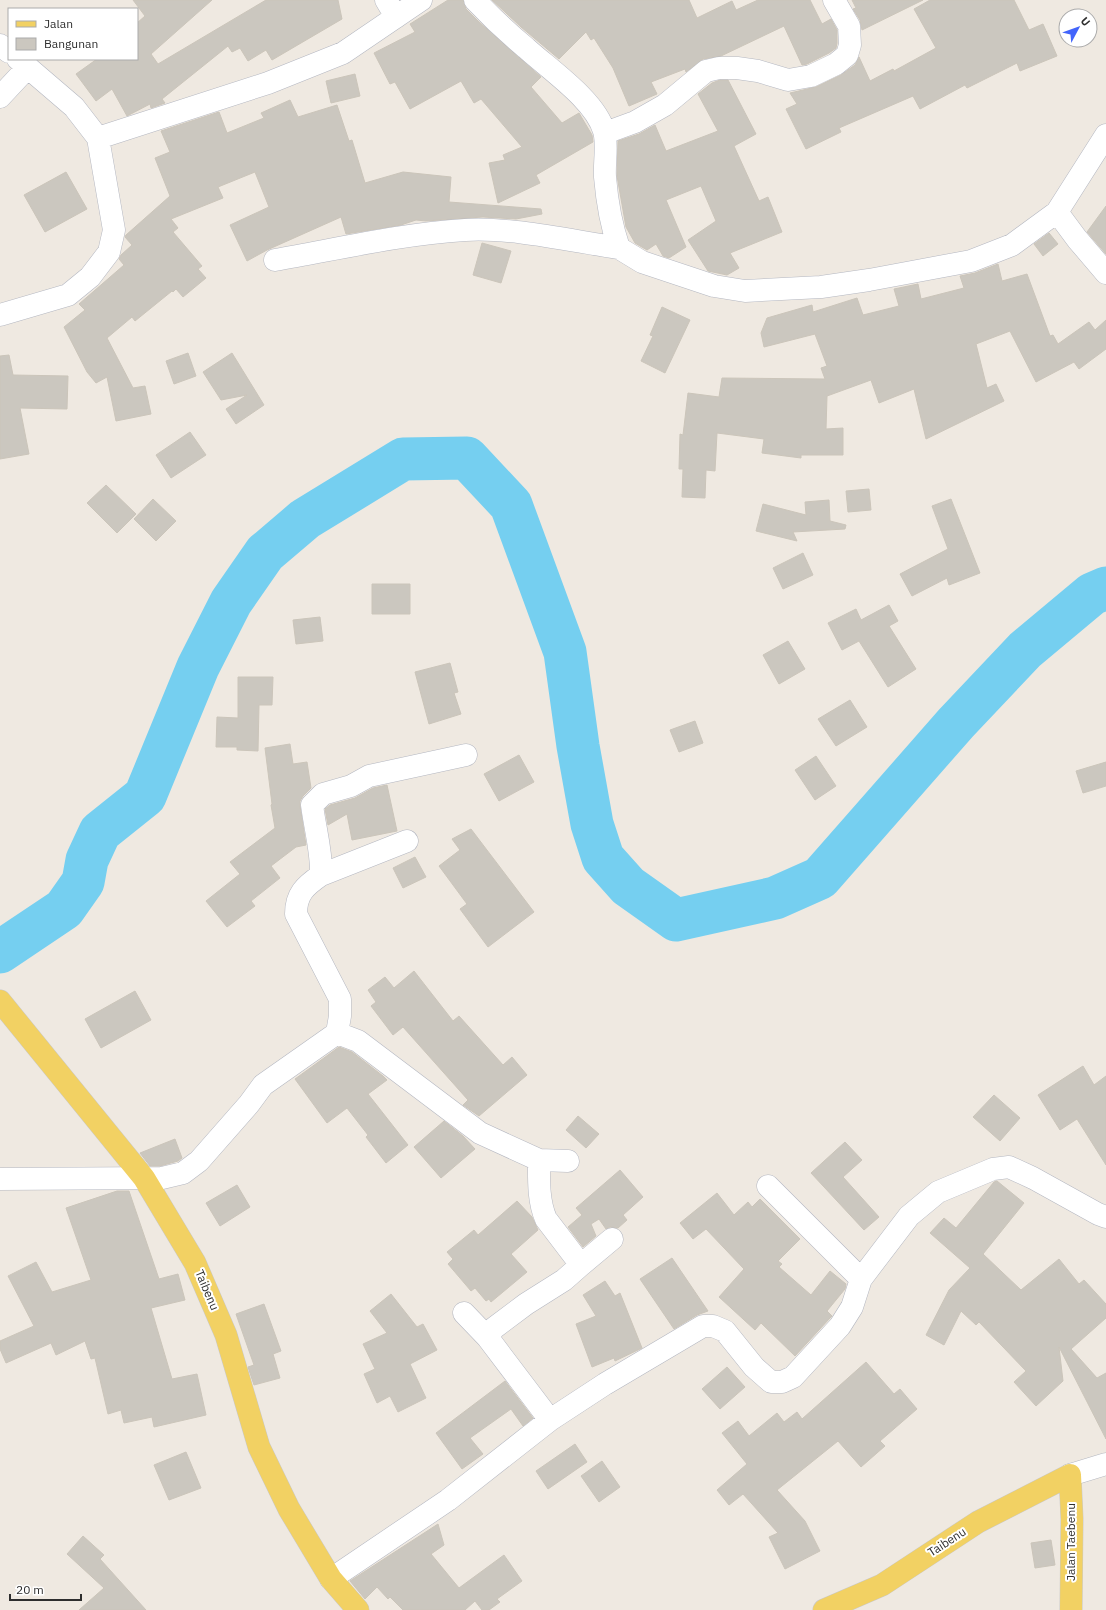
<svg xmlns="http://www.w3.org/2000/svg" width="1106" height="1610" font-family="'IBM Plex Sans',sans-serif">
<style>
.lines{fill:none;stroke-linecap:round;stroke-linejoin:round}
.river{stroke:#75cff0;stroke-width:43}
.building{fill:#cbc7bf;stroke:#cbc5ba}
.street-casing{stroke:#b4b7c1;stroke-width:23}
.secondary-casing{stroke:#b4b7c1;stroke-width:23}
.primary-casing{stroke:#c9c9c9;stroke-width:23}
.street{stroke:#fff;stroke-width:22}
.secondary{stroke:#fff;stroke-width:22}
.primary{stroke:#f2d163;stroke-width:22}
.labels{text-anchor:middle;stroke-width:4;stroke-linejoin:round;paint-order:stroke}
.street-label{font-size:12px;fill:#2e2e2e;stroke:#fff}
</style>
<rect width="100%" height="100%" fill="#efe9e1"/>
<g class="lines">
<path class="river" d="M 0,952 L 64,909 L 83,882 L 87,860 L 100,832 L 145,796 L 198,667 L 231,602 L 265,553 L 305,519 L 403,459 L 467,458 L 511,505 L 565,652 L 578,746 L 592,824 L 603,858 L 628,886 L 676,920 L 775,898 L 820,878 L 956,723 L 1025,650 L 1092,594 L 1106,588"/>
</g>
<path class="building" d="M 133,0 L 212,0 L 151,54 L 158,64 L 266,0 L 338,0 L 342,19 L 272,60 L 266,50 L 248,61 L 240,48 L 232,52 L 228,46 L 162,99 L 165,103 L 151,108 L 150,104 L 127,116 L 112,89 L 96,101 L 76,74 L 97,59 L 137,59 L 137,23 L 145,16 Z
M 448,0 L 463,0 L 466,9 L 478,21 L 541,77 L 531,87 L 562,123 L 579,113 L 592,135 L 593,142 L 536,175 L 540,183 L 498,203 L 489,163 L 505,160 L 503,155 L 522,147 L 481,99 L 474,103 L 461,81 L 410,109 L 395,82 L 390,84 L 374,53 L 415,32 L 410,24 Z
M 492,0 L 689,0 L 697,18 L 732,1 L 736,10 L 758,0 L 810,0 L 822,24 L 831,19 L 837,30 L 837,43 L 836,48 L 829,53 L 807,64 L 802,65 L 784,26 L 721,56 L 703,59 L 686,72 L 685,69 L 651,82 L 657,94 L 629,106 L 613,68 L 594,38 L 591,40 L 586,32 L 559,59 L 521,27 Z
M 852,0 L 923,0 L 862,30 L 860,20 L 853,9 L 856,8 Z
M 930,0 L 1014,0 L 1029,30 L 1043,24 L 1057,56 L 1020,71 L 1017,63 L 967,88 L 965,85 L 920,109 L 913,96 L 839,128 L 841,132 L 806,149 L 786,109 L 797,104 L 790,93 L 816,87 L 841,75 L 855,65 L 859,57 L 870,81 L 893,69 L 894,71 L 936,48 L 914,9 Z
M 355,74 L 360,96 L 331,103 L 326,81 Z
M 720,80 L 728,80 L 756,134 L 734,146 L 759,201 L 768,197 L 782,232 L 730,253 L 739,268 L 727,275 L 708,271 L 688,240 L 716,221 L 701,186 L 666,200 L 686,247 L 669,258 L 663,256 L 656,244 L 647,250 L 635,243 L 626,227 L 617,176 L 618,141 L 639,134 L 655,125 L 666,151 L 718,131 L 698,94 L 712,83 Z
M 290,100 L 298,117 L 337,105 L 349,141 L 352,140 L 365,183 L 403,172 L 451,177 L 449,202 L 541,209 L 542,214 L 516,219 L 483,217 L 426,221 L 416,220 L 401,225 L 346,234 L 341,217 L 267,250 L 247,261 L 230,225 L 269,207 L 255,172 L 218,187 L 223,198 L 171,219 L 178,228 L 173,232 L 202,266 L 198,269 L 206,278 L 183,297 L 176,289 L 173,292 L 172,291 L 135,321 L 132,317 L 107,338 L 133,388 L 145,386 L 151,414 L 116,421 L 107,377 L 96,383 L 87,372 L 64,327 L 85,310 L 79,304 L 124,265 L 119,259 L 121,255 L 132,245 L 125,237 L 126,235 L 170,196 L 155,158 L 170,152 L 161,131 L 219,112 L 227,133 L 264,118 L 261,113 Z
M 66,172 L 87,209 L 45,232 L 24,195 Z
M 1106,206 L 1106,254 L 1087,232 Z
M 1049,233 L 1058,244 L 1043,256 L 1034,244 Z
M 482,243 L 511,251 L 501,283 L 473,275 Z
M 998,264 L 1002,281 L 1027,274 L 1050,336 L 1053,335 L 1058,344 L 1089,322 L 1095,330 L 1106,320 L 1106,349 L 1079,369 L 1074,362 L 1036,382 L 1010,331 L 976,344 L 987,388 L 996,384 L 1004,401 L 926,439 L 914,389 L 879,403 L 871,380 L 827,396 L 826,429 L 843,428 L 843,455 L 801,455 L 801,458 L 762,453 L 764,439 L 717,433 L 715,471 L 706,470 L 705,498 L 682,497 L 683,469 L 679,469 L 680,434 L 683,435 L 688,393 L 719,397 L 722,378 L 825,379 L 821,368 L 827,366 L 815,334 L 764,347 L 761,333 L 767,318 L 812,305 L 813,312 L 857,298 L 863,315 L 899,306 L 894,289 L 918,284 L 921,299 L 964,288 L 960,276 L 975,273 Z
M 662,307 L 690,320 L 665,373 L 641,361 L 653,336 L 650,335 Z
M 188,353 L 196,376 L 174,384 L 166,361 Z
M 232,353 L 264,405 L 236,424 L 226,409 L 247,395 L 221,400 L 203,372 Z
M 9,355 L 13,375 L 68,376 L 67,409 L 20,408 L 29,454 L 0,459 L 0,356 Z
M 190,432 L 206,455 L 171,478 L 156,455 Z
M 106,485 L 136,514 L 117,533 L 87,503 Z
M 869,489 L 871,510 L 848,512 L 846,491 Z
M 153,499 L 176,521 L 156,541 L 134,519 Z
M 951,499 L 980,573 L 949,585 L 947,578 L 912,596 L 900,574 L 948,549 L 932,506 Z
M 829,500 L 830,521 L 846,525 L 845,529 L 793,532 L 797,541 L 756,531 L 763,504 L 806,515 L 805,502 Z
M 803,553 L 813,575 L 783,589 L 773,568 Z
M 372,584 L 410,584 L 410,614 L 372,614 Z
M 889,605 L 898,621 L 889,626 L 916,669 L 888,687 L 859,641 L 842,650 L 828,623 L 856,609 L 861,620 Z
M 320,617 L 323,641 L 296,644 L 293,620 Z
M 788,641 L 805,669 L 779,684 L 763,655 Z
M 450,663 L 458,692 L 454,693 L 461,714 L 429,724 L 415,672 Z
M 238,677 L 273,677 L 272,705 L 259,705 L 258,751 L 237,750 L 237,747 L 216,747 L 217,717 L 238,718 Z
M 850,700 L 867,727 L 836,746 L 818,719 Z
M 695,721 L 703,743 L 679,752 L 670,730 Z
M 290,744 L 293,764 L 307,762 L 311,788 L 303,796 L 300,801 L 300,806 L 306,845 L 296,847 L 271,866 L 280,878 L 251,901 L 255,906 L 227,927 L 206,901 L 240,874 L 230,862 L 275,828 L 271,805 L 272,804 L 265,748 Z
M 519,755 L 534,782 L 499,801 L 484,774 Z
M 816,756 L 836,786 L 815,800 L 795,770 Z
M 1106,762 L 1106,786 L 1083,793 L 1076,771 Z
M 387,785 L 397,831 L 352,840 L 347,814 L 328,825 L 325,809 L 330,805 L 355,798 L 373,788 Z
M 471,829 L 534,912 L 488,947 L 460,909 L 467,904 L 439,866 L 460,850 L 452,839 Z
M 415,857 L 426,877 L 403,888 L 393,868 Z
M 414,971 L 453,1021 L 459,1016 L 503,1065 L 512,1057 L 527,1075 L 479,1116 L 463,1105 L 468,1100 L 403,1027 L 393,1035 L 371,1006 L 376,1002 L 368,990 L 385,977 L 394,988 Z
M 135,991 L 151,1020 L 101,1048 L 85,1019 Z
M 339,1047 L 352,1052 L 383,1076 L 387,1080 L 368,1094 L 408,1145 L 386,1163 L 366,1137 L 368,1135 L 347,1108 L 327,1123 L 295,1079 Z
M 1083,1066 L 1094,1085 L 1106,1076 L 1106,1165 L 1077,1119 L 1060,1130 L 1038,1095 Z
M 994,1095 L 1020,1118 L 1000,1141 L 973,1117 Z
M 578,1116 L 599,1134 L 586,1148 L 566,1130 Z
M 444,1121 L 463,1136 L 475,1149 L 441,1178 L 414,1147 Z
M 175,1139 L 182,1158 L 178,1161 L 160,1166 L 150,1166 L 140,1153 Z
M 845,1142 L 862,1160 L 843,1177 L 879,1217 L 864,1230 L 811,1173 Z
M 620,1170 L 643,1197 L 623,1215 L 627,1220 L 618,1228 L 610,1227 L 606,1229 L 599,1219 L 591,1224 L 596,1236 L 583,1247 L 568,1227 L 582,1215 L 576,1208 Z
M 997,1181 L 1024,1203 L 983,1254 L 1021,1290 L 1059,1259 L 1079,1284 L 1084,1280 L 1106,1304 L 1106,1318 L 1071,1349 L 1097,1378 L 1106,1373 L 1106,1439 L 1059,1347 L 1063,1381 L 1036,1406 L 1014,1382 L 1026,1371 L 979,1322 L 976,1325 L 961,1311 L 944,1345 L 926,1335 L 949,1290 L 970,1268 L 930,1233 L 944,1218 L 956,1228 L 994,1182 Z
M 237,1185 L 250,1207 L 220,1226 L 206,1203 Z
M 117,1191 L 129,1191 L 159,1279 L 178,1274 L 185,1300 L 151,1308 L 172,1379 L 197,1374 L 206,1415 L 154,1427 L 152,1417 L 124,1423 L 121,1410 L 108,1414 L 95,1358 L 91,1359 L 85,1341 L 56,1355 L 51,1343 L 6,1363 L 0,1349 L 0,1341 L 34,1326 L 8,1276 L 36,1262 L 52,1292 L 91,1280 L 66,1208 Z
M 717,1193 L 734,1215 L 748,1202 L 752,1207 L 760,1199 L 800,1239 L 778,1261 L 782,1264 L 779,1267 L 811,1295 L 830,1271 L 846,1284 L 845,1289 L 827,1311 L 832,1316 L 830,1318 L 795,1356 L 761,1323 L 755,1330 L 719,1297 L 744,1269 L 706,1229 L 693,1239 L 680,1223 Z
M 517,1201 L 532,1217 L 538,1230 L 511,1254 L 527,1272 L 491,1302 L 489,1299 L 486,1301 L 475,1288 L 471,1291 L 448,1264 L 453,1259 L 447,1252 L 474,1230 L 478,1235 Z
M 672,1258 L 708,1311 L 697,1315 L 674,1329 L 640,1279 Z
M 605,1281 L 615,1296 L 620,1293 L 642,1348 L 615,1361 L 614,1358 L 592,1367 L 576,1324 L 596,1316 L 583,1295 Z
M 391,1294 L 417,1327 L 423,1324 L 437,1350 L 410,1364 L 426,1398 L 398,1412 L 390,1396 L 377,1403 L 364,1374 L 375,1369 L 363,1344 L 387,1333 L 370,1311 Z
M 264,1304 L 281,1351 L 273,1354 L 280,1378 L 254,1385 L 248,1367 L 254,1365 L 236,1314 Z
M 866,1362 L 894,1394 L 900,1389 L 917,1409 L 880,1441 L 885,1446 L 861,1467 L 838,1441 L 777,1490 L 805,1521 L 820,1551 L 785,1569 L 769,1537 L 778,1533 L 743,1494 L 729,1505 L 717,1490 L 747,1464 L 722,1433 L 738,1421 L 749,1436 L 777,1413 L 784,1422 L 797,1412 L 802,1419 Z
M 727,1367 L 745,1387 L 720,1409 L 702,1389 Z
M 505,1381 L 533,1418 L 523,1426 L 511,1409 L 470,1438 L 483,1454 L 462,1469 L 436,1433 Z
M 575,1444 L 587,1462 L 548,1489 L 536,1471 Z
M 186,1452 L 201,1488 L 169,1500 L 154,1465 Z
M 602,1461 L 620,1487 L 599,1502 L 581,1476 Z
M 438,1524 L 444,1545 L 431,1554 L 459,1588 L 504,1555 L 522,1581 L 497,1599 L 500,1602 L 489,1610 L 482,1610 L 475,1601 L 465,1610 L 403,1610 L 390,1597 L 388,1599 L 377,1587 L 365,1599 L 350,1581 Z
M 83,1536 L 104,1555 L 100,1559 L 146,1610 L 79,1610 L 104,1588 L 67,1554 Z
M 1051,1540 L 1055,1565 L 1035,1568 L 1031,1543 Z"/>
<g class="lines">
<g class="street-casing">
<path id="street" d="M 386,0 L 396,17
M 475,0 C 491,17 508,33 526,48 C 550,70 595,100 604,131 C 608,145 604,162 605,177 C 607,201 611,225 619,248 L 642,262 L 714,286 L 745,291 L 821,287 L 869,280 L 971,261 L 1012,245 L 1057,212
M 0,45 L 9,52
M 0,97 L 28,67
M 605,133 L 635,122 L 665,105 L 706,71 L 719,68 L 737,68 L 758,71 L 788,80 L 811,76 L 836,64 L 847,55 L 850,45 L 849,26 L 834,0
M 1106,135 L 1057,212 L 1077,239 L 1106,273
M 98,138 L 268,83 L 343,53 L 421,0
M 275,260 C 338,249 401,234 465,230 C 513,227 571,241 619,248
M 0,315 L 68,295 L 90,277 L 109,252 L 114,230 L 98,138 L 74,107 L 18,59
M 321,875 L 407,841
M 337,1033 L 340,1016 L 340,999 L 296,914 C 296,894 305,886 321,875 C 322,852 315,829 312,805 L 323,794 L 351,786 L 369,776 L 466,755
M 539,1160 C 539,1179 538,1201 546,1219 L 581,1265 L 564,1280 L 526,1304 L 494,1328 L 491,1332 L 488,1338 L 550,1420
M 0,1179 L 162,1178 L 183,1173 L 199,1161 L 249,1104 L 263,1085 L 337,1033 L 358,1041 L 480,1133 L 539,1160 L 568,1161
M 581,1265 L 612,1239
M 861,1279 L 909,1216 L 938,1192 L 993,1169 L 1009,1167 L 1033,1178 L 1098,1214 L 1106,1217
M 464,1313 L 488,1338
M 331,1579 L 448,1500 L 550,1420 L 605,1384 L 703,1326 L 713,1326 L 725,1331 L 754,1367 L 771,1382 L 782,1382 L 793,1377 L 840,1326 L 852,1307 L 861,1279 L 768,1186"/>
</g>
<g class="secondary-casing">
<path id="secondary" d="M 1070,1475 L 1106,1464"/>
</g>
<g class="primary-casing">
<path id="primary" d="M 0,1001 L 144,1178 L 195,1263 L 226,1335 L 259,1447 L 289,1509 L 331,1579 L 358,1610
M 824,1610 L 882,1585 L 978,1522 L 1070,1475 L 1072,1519 L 1071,1610"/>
</g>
<use href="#street" class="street"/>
<use href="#secondary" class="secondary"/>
<use href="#primary" class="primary"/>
</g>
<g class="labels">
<g class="street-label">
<text transform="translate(207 1290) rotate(67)" y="4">Taibenu</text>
<text transform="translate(947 1542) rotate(-33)" y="4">Taibenu</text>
<text transform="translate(1071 1542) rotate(-90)" y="4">Jalan Taebenu</text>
</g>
</g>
<rect x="8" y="8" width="130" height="52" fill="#ffffff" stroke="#ababab"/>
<rect x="16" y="21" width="20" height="6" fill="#f2d163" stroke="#ababab"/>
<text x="44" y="28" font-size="12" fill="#2e2e2e">Jalan</text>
<rect x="16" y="38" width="20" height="12" fill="#cbc7bf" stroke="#ababab"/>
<text x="44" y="48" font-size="12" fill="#2e2e2e">Bangunan</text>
<g transform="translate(1078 28) rotate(49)"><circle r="19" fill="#ffffff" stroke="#ababab"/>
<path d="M0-3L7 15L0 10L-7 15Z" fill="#4264fb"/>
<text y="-6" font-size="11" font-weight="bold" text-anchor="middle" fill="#2e2e2e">U</text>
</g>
<path d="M10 1594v6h71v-6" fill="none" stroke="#2e2e2e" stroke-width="2"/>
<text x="16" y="1594" font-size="12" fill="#2e2e2e" stroke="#ffffff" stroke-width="3" paint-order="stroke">20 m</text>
</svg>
